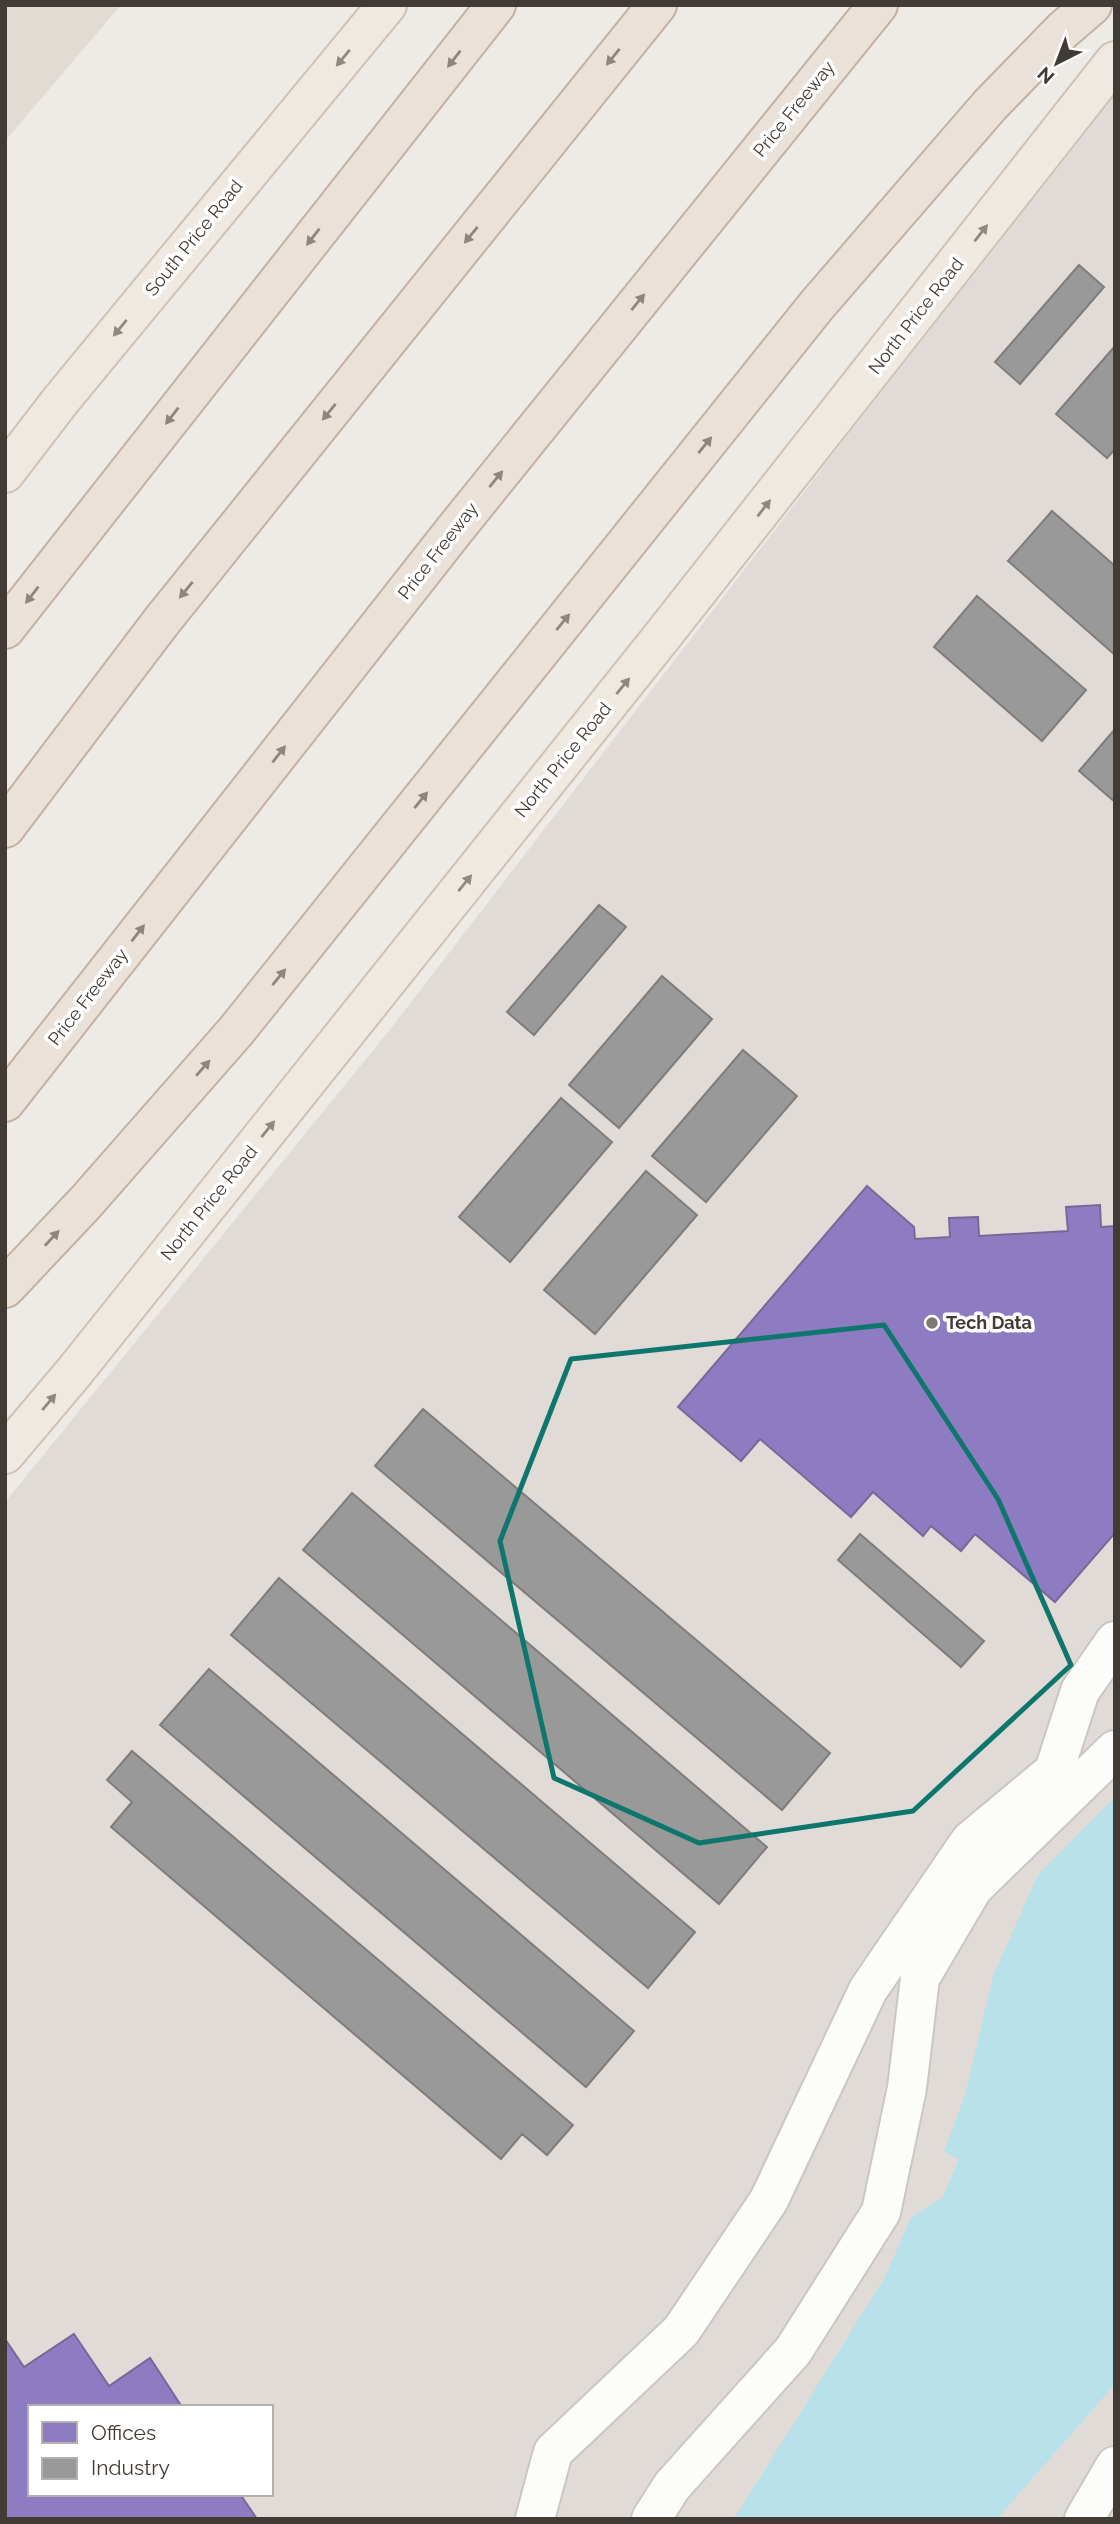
<svg xmlns="http://www.w3.org/2000/svg" width="1120" height="2524" font-family="Raleway,sans-serif">
<style>
.residential{fill:#e1dbd3}
.industrial{fill:#e1dbd7;fill-rule:evenodd}
.water{fill:#b8e1ea}
.offices{fill:#8e7cc3;stroke:#776898;stroke-width:2}
.industry{fill:#999;stroke:#7f7c7b;stroke-width:2}
.lines{fill:none;stroke-linecap:round;stroke-linejoin:round}
.minor-casing{stroke:#cac6c2;stroke-width:42}
.major-casing{stroke:#cfc2b4;stroke-width:42}
.highway-casing{stroke:#c4b1a3;stroke-width:42}
.minor{stroke:#fcfcfb;stroke-width:38}
.major{stroke:#f0e9e2;stroke-width:38}
.highway{stroke:#eae1d8;stroke-width:38}
.oneway{fill:#8e857e}
.oneway2{fill:#908982}
.marked{fill:none;stroke:#0f766e;stroke-width:5;stroke-linejoin:round}
.poi-dot{fill:#7e7872;stroke:#fff;stroke-width:2.5}
.labels{text-anchor:middle;stroke-width:7;stroke-linejoin:round;paint-order:stroke}
.street-label{font-size:18px;fill:#423a34;stroke:#fff}
.poi-label{font-size:18px;font-weight:bold;fill:#423a34;stroke:#fff;text-anchor:start}
</style>
<rect width="100%" height="100%" fill="#eeeae6"/>
<path class="residential" d="M 5,5 L 121,5 L 5,141 Z"/>
<path class="industrial" d="M 1115,95 L 1115,2519 L 5,2519 L 5,1502 L 392,1027 L 854,427 ZM 30,2407 L 271,2407 L 271,2494 L 30,2494 Z"/>
<path class="water" d="M 1115,1797 L 1115,2384 L 997,2519 L 734,2519 L 885,2277 L 911,2217 L 943,2197 L 959,2159 L 944,2152 L 965,2095 L 993,1976 L 1038,1875 Z"/>
<path class="offices" d="M 867,1186 L 914,1227 L 915,1239 L 950,1237 L 949,1218 L 978,1217 L 979,1236 L 1068,1231 L 1066,1207 L 1100,1205 L 1101,1227 L 1115,1226 L 1115,1533 L 1055,1602 L 975,1534 L 961,1551 L 931,1526 L 923,1536 L 873,1492 L 851,1517 L 760,1439 L 741,1461 L 678,1407 Z
M 74,2334 L 109,2386 L 150,2358 L 182,2407 L 30,2407 L 30,2494 L 240,2494 L 257,2519 L 5,2519 L 5,2339 L 24,2367 Z"/>
<path class="industry" d="M 1079,265 L 1104,287 L 1020,384 L 995,362 Z
M 1115,346 L 1115,449 L 1107,458 L 1056,414 Z
M 1052,511 L 1115,566 L 1115,655 L 1008,561 Z
M 977,596 L 1086,690 L 1042,741 L 934,647 Z
M 1115,729 L 1115,802 L 1079,771 Z
M 599,905 L 626,927 L 534,1035 L 507,1012 Z
M 662,976 L 712,1019 L 619,1128 L 569,1085 Z
M 743,1050 L 797,1096 L 706,1202 L 652,1156 Z
M 561,1098 L 612,1142 L 510,1262 L 459,1217 Z
M 646,1171 L 697,1215 L 595,1334 L 544,1290 Z
M 423,1409 L 830,1753 L 782,1810 L 375,1466 Z
M 352,1493 L 767,1847 L 719,1904 L 303,1550 Z
M 860,1534 L 984,1641 L 961,1667 L 838,1560 Z
M 279,1578 L 695,1932 L 648,1988 L 231,1635 Z
M 209,1669 L 634,2031 L 586,2087 L 160,1725 Z
M 132,1751 L 573,2125 L 547,2155 L 522,2134 L 501,2159 L 111,1827 L 132,1802 L 107,1780 Z"/>
<g class="lines">
<g class="minor-casing">
<path id="minor" d="M 535,2519 L 553,2452 L 681,2331 L 769,2200 L 868,1990 L 970,1841 L 1054,1771 L 1080,1691 L 1115,1641
M 651,2519 L 672,2486 L 793,2351 L 881,2212 L 907,2088 L 920,1978 L 973,1888 L 1115,1750
M 1084,2519 L 1115,2466"/>
</g>
<g class="major-casing">
<path id="major" d="M 5,473 L 61,400 L 387,5
M 5,1454 L 75,1371 L 660,639 L 1115,61"/>
</g>
<g class="highway-casing">
<path id="highway" d="M 5,629 L 496,5
M 5,828 L 161,622 L 657,5
M 5,1102 L 456,528 L 878,5
M 5,1288 L 86,1202 L 236,1031 L 817,305 L 990,105 L 1063,30 L 1092,5"/>
</g>
<use href="#minor" class="minor"/>
<use href="#major" class="major"/>
<use href="#highway" class="highway"/>
</g>
<defs><path id="oneway-solid" d="M-6-.8H1V-3.2L6.5 0L1 3.2V.8H-6Z" transform="scale(1.75)"/></defs>
<g class="oneway">
<use href="#oneway-solid" transform="translate(613 57) rotate(129)"/>
<use href="#oneway-solid" transform="translate(454 59) rotate(128)"/>
<use href="#oneway-solid" transform="translate(471 235) rotate(129)"/>
<use href="#oneway-solid" transform="translate(313 237) rotate(128)"/>
<use href="#oneway-solid" transform="translate(638 302) rotate(-51)"/>
<use href="#oneway-solid" transform="translate(329 412) rotate(129)"/>
<use href="#oneway-solid" transform="translate(172 416) rotate(128)"/>
<use href="#oneway-solid" transform="translate(705 445) rotate(-51)"/>
<use href="#oneway-solid" transform="translate(496 479) rotate(-51)"/>
<use href="#oneway-solid" transform="translate(186 590) rotate(129)"/>
<use href="#oneway-solid" transform="translate(32 595) rotate(128)"/>
<use href="#oneway-solid" transform="translate(563 622) rotate(-51)"/>
<use href="#oneway-solid" transform="translate(279 754) rotate(-52)"/>
<use href="#oneway-solid" transform="translate(421 800) rotate(-51)"/>
<use href="#oneway-solid" transform="translate(138 933) rotate(-52)"/>
<use href="#oneway-solid" transform="translate(279 977) rotate(-51)"/>
<use href="#oneway-solid" transform="translate(203 1068) rotate(-49)"/>
<use href="#oneway-solid" transform="translate(52 1238) rotate(-47)"/>
</g>
<g class="oneway2">
<use href="#oneway-solid" transform="translate(343 58) rotate(130)"/>
<use href="#oneway-solid" transform="translate(981 233) rotate(-52)"/>
<use href="#oneway-solid" transform="translate(120 328) rotate(129)"/>
<use href="#oneway-solid" transform="translate(764 508) rotate(-52)"/>
<use href="#oneway-solid" transform="translate(623 686) rotate(-51)"/>
<use href="#oneway-solid" transform="translate(465 883) rotate(-51)"/>
<use href="#oneway-solid" transform="translate(268 1129) rotate(-51)"/>
<use href="#oneway-solid" transform="translate(49 1402) rotate(-50)"/>
</g>
<path class="marked" d="M 884,1325 L 998,1499 L 1071,1665 L 913,1811 L 699,1843 L 554,1778 L 500,1541 L 571,1359 Z"/>
<circle class="poi-dot" cx="932" cy="1323" r="7"/>
<g class="labels">
<g class="street-label">
<text transform="translate(794 109) rotate(-51)" y="6">Price Freeway</text>
<text transform="translate(194 238) rotate(-51)" y="6">South Price Road</text>
<text transform="translate(916 316) rotate(-52)" y="6">North Price Road</text>
<text transform="translate(438 551) rotate(-52)" y="6">Price Freeway</text>
<text transform="translate(563 760) rotate(-51)" y="6">North Price Road</text>
<text transform="translate(88 997) rotate(-52)" y="6">Price Freeway</text>
<text transform="translate(209 1203) rotate(-51)" y="6">North Price Road</text>
</g>
<g class="poi-label">
<text x="946" y="1329">Tech Data</text>
</g>
</g>
<rect width="1120" height="2524" fill="none" stroke="#423a34" stroke-width="14"/>
<rect x="28" y="2405" width="245" height="91" fill="#ffffff" stroke="#b3b0ae" stroke-width="2"/>
<rect x="42" y="2422" width="35" height="21" fill="#8e7cc3" stroke="#b3b0ae" stroke-width="2"/>
<text x="91" y="2440" font-size="21" fill="#423a34">Offices</text>
<rect x="42" y="2458" width="35" height="21" fill="#999999" stroke="#b3b0ae" stroke-width="2"/>
<text x="91" y="2475" font-size="21" fill="#423a34">Industry</text>
<g transform="translate(1057 63) rotate(222)" stroke="#ffffff" stroke-width="5" paint-order="stroke">
<path d="M0-5L12 26L0 18L-12 26Z" fill="#423a34"/>
<text y="-10" font-size="19" font-weight="bold" text-anchor="middle" fill="#423a34">N</text>
</g>
</svg>
